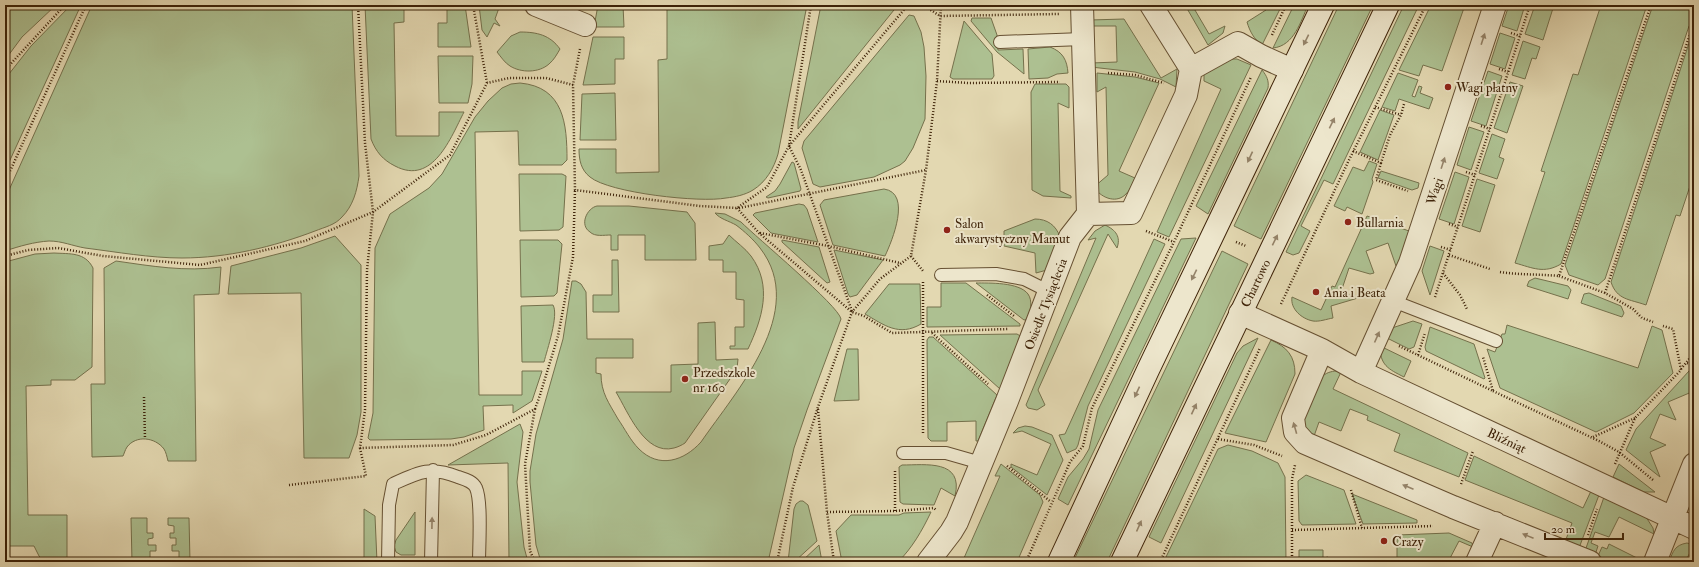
<svg xmlns="http://www.w3.org/2000/svg" width="1699" height="567" font-family="'IM FELL Double Pica',serif">
<style>
.green{fill:#adc091;stroke:#75714c}
.lines{fill:none;stroke-linecap:round;stroke-linejoin:round}
.lane-casing{stroke:#665032;stroke-width:14}
.street-casing{stroke:#665032;stroke-width:24}
.secondary-casing{stroke:#3d2208;stroke-width:24}
.path{stroke:#3d2208;stroke-width:2.5;stroke-dasharray:1 2;stroke-linecap:butt}
.lane{stroke:#ede6cc;stroke-width:12}
.street{stroke:#ede6cc;stroke-width:22}
.secondary{stroke:#ede6cc;stroke-width:22}
.oneway{fill:#95846a}
.poi-dot{fill:#8f2418;stroke:#ede6cc;stroke-width:1.5}
.labels{text-anchor:middle;stroke-width:4;stroke-linejoin:round;paint-order:stroke}
.poi-label{font-size:13px;fill:#3d2208;stroke:#ede6cc;text-anchor:start}
.street-label{font-size:13px;fill:#3d2208;stroke:#ede6cc}
</style>
<rect width="100%" height="100%" fill="#e3d8b1"/>
<filter id="stains"><feTurbulence type="fractalNoise" baseFrequency=".005" numOctaves="4"/><feColorMatrix values="0 0 0 0 .2 0 0 0 0 .09 0 0 0 0 .02 0 0 0 .5 -.17"/></filter>
<radialGradient id="worn" r=".72"><stop offset=".6" stop-color="#630" stop-opacity="0"/><stop offset="1" stop-color="#630" stop-opacity=".3"/></radialGradient>
<path class="green" d="M 5,5 L 56,5 L 22,37 L 5,60 Z
M 71,5 L 81,5 L 5,171 L 5,79 L 31,46 Z
M 92,5 L 352,5 L 359,176 C 357,191 353,206 342,217 C 335,225 325,227 315,231 C 273,247 227,258 182,258 C 150,258 117,252 85,248 C 73,246 62,241 49,241 C 34,242 20,246 5,251 L 5,199 Z
M 365,5 L 404,5 L 404,22 L 394,23 L 396,136 L 439,136 L 439,112 L 464,112 C 451,137 433,186 395,166 C 383,160 376,152 371,139 Z
M 447,5 L 465,5 L 471,47 L 438,47 L 438,23 L 447,23 Z
M 479,5 L 500,5 L 495,19 L 500,26 L 494,23 L 487,37 L 482,30 Z
M 598,5 L 623,5 L 624,27 L 594,27 Z
M 667,5 L 807,5 L 778,154 C 774,168 766,182 753,190 C 745,195 735,197 726,198 C 701,203 609,193 590,177 C 581,170 579,160 579,149 L 616,149 L 616,173 L 659,172 L 658,60 L 667,59 Z
M 821,5 L 898,5 L 798,129 L 798,122 Z
M 1185,5 L 1192,5 L 1209,34 L 1225,26 L 1223,33 L 1208,45 Z
M 1264,5 L 1282,5 L 1262,45 C 1254,39 1250,32 1247,22 L 1266,10 Z
M 1294,5 L 1308,5 C 1301,21 1294,46 1273,48 Z
M 1339,5 L 1373,5 L 1261,239 L 1234,226 Z
M 1404,5 L 1419,5 L 1333,184 L 1324,180 L 1301,226 L 1310,231 L 1299,253 L 1293,255 L 1286,252 Z
M 1431,5 L 1465,5 L 1442,71 L 1423,65 L 1419,76 L 1399,70 Z
M 1509,5 L 1525,5 L 1517,31 L 1502,26 Z
M 1535,5 L 1554,5 L 1543,40 L 1525,34 Z
M 1601,5 L 1647,5 L 1561,264 C 1544,274 1533,268 1515,263 L 1545,172 L 1541,171 L 1573,74 L 1578,75 Z
M 1653,5 L 1694,5 L 1694,27 L 1689,26 L 1605,279 L 1598,285 L 1569,275 L 1565,265 Z
M 909,15 L 914,16 L 921,32 L 924,47 L 926,76 L 925,119 L 913,148 L 905,161 L 900,165 L 874,177 L 820,187 L 813,184 L 802,148 L 804,141 Z
M 972,18 L 991,18 L 997,35 L 998,50 L 1023,49 L 1024,74 L 997,52 L 971,21 Z
M 1124,19 L 1161,78 L 1177,69 L 1176,87 L 1160,79 L 1135,72 L 1091,67 L 1091,63 L 1117,62 L 1116,26 L 1091,26 L 1090,20 Z
M 964,21 L 992,54 L 994,76 L 992,79 L 953,79 L 950,77 Z
M 520,32 C 537,32 550,35 560,49 C 557,54 554,60 549,64 C 539,73 521,73 510,66 C 505,63 501,57 497,52 L 511,36 Z
M 1500,33 L 1515,38 L 1505,69 L 1490,64 Z
M 593,37 L 624,37 L 624,59 L 615,59 L 615,84 L 583,85 Z
M 1694,38 L 1694,174 L 1680,216 L 1676,215 L 1646,305 C 1629,299 1617,300 1611,282 L 1690,40 Z
M 1523,41 L 1540,47 L 1536,59 L 1532,58 L 1525,79 L 1512,75 Z
M 1050,47 C 1063,52 1067,60 1068,73 L 1057,74 L 1048,78 L 1029,79 L 1028,49 Z
M 473,56 L 472,84 L 468,103 L 439,103 L 438,56 Z
M 1231,59 L 1237,59 L 1251,65 L 1169,237 L 1157,232 L 1221,89 L 1204,81 L 1204,74 Z
M 1262,70 C 1267,76 1269,81 1268,88 L 1208,214 L 1196,206 Z
M 1488,71 L 1502,76 L 1486,126 L 1471,121 Z
M 1097,73 L 1135,77 L 1159,83 L 1119,171 L 1135,178 C 1132,184 1130,191 1125,195 C 1115,204 1100,197 1094,187 L 1108,175 L 1106,87 L 1097,92 Z
M 1398,73 L 1418,80 L 1412,96 L 1415,97 L 1419,86 L 1422,87 L 1420,93 L 1433,98 L 1429,109 L 1399,99 L 1395,111 L 1382,107 Z
M 1510,82 L 1523,86 L 1507,133 L 1494,128 Z
M 520,83 C 564,87 567,124 567,160 L 562,165 L 519,165 L 518,131 L 475,132 L 479,395 L 522,395 L 522,371 L 542,371 L 532,401 L 513,413 L 513,405 L 483,406 L 484,430 L 464,437 L 451,439 L 370,440 L 368,438 L 373,413 L 375,248 L 390,214 L 429,188 L 442,174 L 475,117 L 488,101 L 502,88 L 511,84 Z
M 1035,84 L 1066,84 L 1069,87 L 1069,108 L 1058,103 L 1060,191 L 1071,196 L 1071,198 L 1043,196 L 1032,190 L 1031,92 Z
M 615,93 L 616,140 L 580,140 L 582,94 Z
M 1380,110 L 1394,115 L 1378,160 L 1360,152 Z
M 1469,127 L 1484,132 L 1471,170 L 1457,165 Z
M 1492,134 L 1505,139 L 1499,157 L 1504,159 L 1497,179 L 1479,173 Z
M 1369,161 L 1377,164 L 1372,179 L 1373,182 L 1362,214 L 1347,207 L 1345,211 L 1334,206 L 1353,167 L 1364,171 Z
M 792,162 L 794,163 L 801,189 L 800,191 L 768,198 L 766,197 L 775,191 L 780,184 Z
M 1381,171 L 1419,183 L 1418,188 L 1412,190 L 1378,178 Z
M 1455,172 L 1469,177 L 1454,224 L 1439,219 Z
M 519,174 L 562,174 L 566,176 L 563,227 L 559,230 L 520,231 Z
M 1477,179 L 1495,185 L 1480,232 L 1462,226 Z
M 884,189 C 912,193 892,241 885,256 L 833,245 L 820,205 L 824,200 Z
M 799,204 L 804,205 L 807,209 L 818,242 L 771,233 L 753,215 L 755,213 Z
M 597,206 L 629,206 L 687,212 L 695,223 L 696,260 L 645,260 L 645,235 L 618,235 L 618,250 L 611,250 L 611,235 C 604,235 595,237 590,232 C 579,225 587,208 597,206 Z
M 715,213 L 725,214 L 741,222 C 756,237 839,306 841,319 L 807,410 L 794,448 L 768,562 L 541,562 L 536,545 L 530,482 L 530,471 L 536,434 L 563,339 L 572,281 L 576,281 L 581,284 L 586,292 L 587,339 L 633,339 L 633,358 L 596,358 L 596,373 L 601,374 C 601,393 609,403 618,419 C 625,429 630,440 639,449 C 659,469 684,461 701,442 C 736,391 809,311 760,248 C 754,240 744,231 736,225 C 729,221 720,219 715,213 Z
M 1367,216 L 1409,231 L 1400,264 L 1396,266 L 1388,243 L 1366,251 L 1374,273 L 1370,274 L 1349,268 L 1341,292 L 1358,298 L 1331,306 L 1333,318 C 1327,319 1319,322 1313,321 C 1302,319 1290,309 1292,297 L 1321,310 L 1332,286 L 1335,287 Z
M 1035,219 C 1047,219 1056,225 1060,237 L 1047,270 L 1036,273 L 1035,253 L 1004,246 L 1004,231 Z
M 1105,225 C 1116,230 1121,237 1117,248 L 1108,234 L 1038,390 L 1045,405 L 1037,410 L 1028,408 L 1026,405 L 1096,238 L 1088,240 L 1095,231 Z
M 729,235 C 736,242 745,248 751,256 C 773,286 762,319 748,349 L 730,349 L 730,346 L 735,346 L 735,327 L 744,327 L 744,300 L 736,299 L 736,272 L 723,272 L 723,260 L 709,260 L 709,246 L 723,244 Z
M 335,236 L 361,265 L 361,412 L 357,435 L 349,458 L 304,458 L 301,293 L 228,294 L 231,266 L 301,248 Z
M 1196,238 L 1068,505 L 1058,499 L 1068,477 L 1083,459 L 1089,449 L 1098,410 L 1181,239 Z
M 1154,239 L 1165,244 L 1088,406 L 1078,445 L 1076,449 L 1067,453 L 1059,435 L 1065,434 Z
M 520,240 L 558,240 L 562,244 L 557,293 L 554,296 L 521,297 Z
M 782,240 L 819,247 L 830,282 L 827,283 L 782,242 Z
M 1430,246 L 1444,251 L 1430,295 L 1422,271 Z
M 834,250 L 883,260 L 857,295 L 850,297 L 848,294 Z
M 1222,251 L 1248,264 L 1107,562 L 1073,562 Z
M 54,253 C 70,254 85,252 93,268 L 92,367 L 75,380 L 51,380 L 51,385 L 26,386 L 28,515 L 67,515 L 67,562 L 45,562 L 39,556 L 34,546 L 5,546 L 5,262 L 35,254 Z
M 612,260 L 618,260 L 619,312 L 593,312 L 593,295 L 612,295 Z
M 116,261 C 151,266 185,272 221,267 L 219,294 L 194,295 L 196,461 L 168,461 C 167,457 166,452 164,449 C 155,437 136,435 127,447 C 125,450 124,454 123,456 L 92,457 L 91,384 L 105,384 L 104,268 Z
M 1535,278 L 1568,286 L 1571,290 L 1568,299 L 1527,286 L 1529,281 Z
M 941,283 L 966,283 L 1020,324 L 1020,326 L 927,327 L 927,307 L 941,307 Z
M 976,283 C 989,283 1019,282 1028,294 C 1033,301 1030,311 1029,319 L 1024,320 Z
M 889,284 L 920,284 L 921,324 C 899,337 884,325 865,314 Z
M 1589,293 L 1621,306 L 1624,313 L 1622,317 L 1581,303 L 1584,294 Z
M 553,305 C 559,315 547,350 544,362 L 522,362 L 521,306 Z
M 1413,321 L 1422,324 L 1414,347 L 1409,349 L 1383,336 L 1389,329 Z
M 715,322 L 716,360 L 738,359 L 737,369 L 685,443 C 682,445 678,447 674,448 C 645,456 628,412 616,392 L 671,392 L 671,365 L 698,364 L 698,323 Z
M 1507,325 L 1638,368 L 1652,326 L 1662,330 L 1673,373 L 1634,413 L 1596,432 L 1500,388 L 1487,349 L 1495,352 L 1502,334 L 1505,334 Z
M 1430,327 L 1474,344 L 1485,378 L 1484,379 L 1426,351 L 1425,347 Z
M 1017,334 L 1022,337 L 1000,389 L 940,335 Z
M 929,337 L 933,337 L 997,395 L 978,441 L 976,441 L 976,421 L 947,422 L 947,441 L 931,441 L 928,438 L 927,340 Z
M 1258,338 L 1161,543 L 1149,537 L 1237,353 L 1243,346 Z
M 1271,340 C 1287,347 1295,356 1295,374 L 1266,442 L 1225,433 Z
M 1380,346 L 1411,361 L 1404,377 C 1388,369 1380,365 1380,346 Z
M 847,349 L 858,349 L 859,400 L 834,401 Z
M 1694,370 L 1694,391 L 1668,402 L 1676,420 L 1660,414 L 1650,438 L 1666,445 L 1650,452 L 1660,477 L 1626,450 L 1636,429 L 1689,371 Z
M 1335,371 L 1341,372 L 1333,389 L 1468,453 L 1459,477 L 1394,451 L 1400,434 L 1367,420 L 1368,416 L 1350,409 L 1341,431 L 1319,422 L 1313,439 L 1303,429 L 1304,416 L 1320,379 C 1324,374 1328,372 1335,371 Z
M 520,424 L 523,432 L 517,482 L 524,547 L 528,562 L 509,562 L 508,463 L 448,465 Z
M 1025,426 L 1032,427 L 1052,435 L 1063,460 L 1047,495 L 1011,467 L 1011,464 L 1037,475 L 1051,444 L 1022,431 L 1013,433 L 1018,428 Z
M 1228,445 L 1252,451 L 1278,463 L 1285,477 L 1286,562 L 1175,562 L 1166,557 L 1218,449 Z
M 1474,456 L 1583,508 L 1591,491 L 1599,495 L 1579,548 L 1565,542 L 1572,523 L 1465,480 Z
M 1001,464 L 1040,495 L 1043,502 L 1017,562 L 950,561 L 952,558 L 964,558 L 1000,476 L 995,476 Z
M 1619,464 L 1655,492 L 1644,492 L 1613,477 Z
M 902,465 C 925,465 964,459 955,496 L 941,488 L 934,505 L 903,504 L 900,502 L 899,467 Z
M 1306,475 L 1344,490 L 1356,524 L 1302,525 L 1299,521 L 1298,481 Z
M 1352,494 L 1417,520 L 1417,523 L 1363,524 Z
M 1604,497 L 1646,517 L 1653,528 L 1654,534 L 1619,517 L 1609,537 L 1595,532 L 1591,543 L 1598,546 L 1595,555 L 1585,551 Z
M 800,501 L 803,501 L 808,505 L 817,541 L 794,562 L 788,562 L 794,509 L 796,504 Z
M 364,509 L 375,516 L 377,562 L 364,562 Z
M 415,512 L 415,555 L 401,555 L 396,552 L 394,546 L 396,540 Z
M 931,512 C 922,531 912,548 898,562 L 842,562 L 836,531 L 851,515 L 899,515 L 904,513 Z
M 131,518 L 147,518 L 147,533 L 153,533 L 153,538 L 148,539 L 148,545 L 156,545 L 156,551 L 150,551 L 150,558 L 158,559 L 158,562 L 132,562 Z
M 168,518 L 189,518 L 190,562 L 174,562 L 174,558 L 179,558 L 179,551 L 172,551 L 172,545 L 176,545 L 176,538 L 170,538 L 170,533 L 174,533 L 174,526 L 168,525 Z
M 1449,533 L 1472,543 L 1473,547 L 1459,541 L 1448,562 L 1397,562 L 1397,535 Z
M 1687,543 L 1694,545 L 1686,560 L 1690,562 L 1669,562 C 1673,551 1675,545 1687,543 Z
M 1609,544 L 1643,561 L 1613,562 L 1598,556 L 1602,547 L 1607,549 Z
M 819,545 L 822,562 L 801,562 Z
M 1299,550 L 1323,550 L 1323,558 L 1328,557 L 1329,562 L 1299,562 Z"/>
<g class="lines">
<g class="lane-casing">
<path id="lane" d="M 1000,42 L 1083,39
M 941,275 L 996,274 L 1024,279 L 1050,292
M 1393,301 L 1496,341
M 903,453 L 946,453 L 981,463
M 388,562 L 389,505 L 393,484 C 419,472 430,466 458,477 C 464,479 473,481 476,488 C 482,501 479,546 479,562
M 431,562 L 433,470"/>
</g>
<g class="street-casing">
<path id="street" d="M 536,5 L 585,25
M 1151,5 L 1191,69
M 1088,214 L 1131,213 L 1186,95 L 1191,69 L 1238,43 L 1261,56 L 1292,70
M 1240,313 L 1322,350 L 1361,372 L 1694,528
M 1322,350 L 1293,418 L 1295,432 L 1305,443 L 1453,507 L 1590,562
M 1361,372 L 1410,263 L 1495,5
M 928,562 L 951,532 L 957,522 L 1007,401 L 1070,237 L 1088,214 L 1082,5
M 1477,562 L 1495,523
M 1655,562 L 1694,464"/>
</g>
<g class="secondary-casing">
<path id="secondary" d="M 1059,562 L 1148,370 L 1323,5
M 1122,562 L 1388,5"/>
</g>
<path class="path" d="M 358,5 L 365,143 L 373,212 L 367,270 L 365,410 L 360,448 L 453,445 L 486,435 L 535,409 L 525,464 L 530,551 L 535,562
M 473,5 L 487,83
M 923,5 L 940,16 L 1059,14
M 1511,33 L 1520,36
M 1272,35 L 1286,5
M 580,49 L 573,85 L 575,190 L 700,206 L 737,208 L 767,187 L 789,146 L 811,5
M 1499,69 L 1508,72
M 5,70 L 65,5
M 1108,73 L 1135,75 L 1164,83
M 937,81 L 968,83 L 1060,82
M 1375,107 L 1401,115
M 1481,126 L 1490,129
M 1353,151 L 1381,163 L 1390,135 L 1401,115 L 1404,104
M 1381,163 L 1376,180 L 1408,191
M 1466,172 L 1475,175
M 5,182 L 86,5
M 737,208 L 759,233 L 852,312 L 864,316 L 892,333 L 1008,329
M 739,208 L 926,170
M 1449,224 L 1458,227
M 1146,231 L 1174,242
M 760,233 L 828,246 L 900,263
M 1236,242 L 1246,246
M 1441,247 L 1451,250
M 1449,255 L 1490,269
M 5,256 L 28,250 L 58,248 L 103,256 L 200,265 L 305,241 L 373,212 L 450,155 L 487,83 L 509,78 L 546,78 L 573,85
M 911,256 L 923,271
M 1500,272 C 1520,275 1539,274 1559,276 L 1651,5
M 1443,273 L 1460,295 L 1467,309
M 1559,276 L 1605,293 L 1633,309 L 1642,318 L 1653,322
M 923,282 L 923,433
M 1605,293 L 1691,31 L 1694,32
M 987,295 L 1014,316
M 1435,297 L 1530,5
M 1281,304 L 1348,162 L 1426,5
M 852,311 L 801,170 L 789,146 L 908,5
M 932,333 L 988,384
M 1399,346 L 1493,391 L 1483,357
M 1418,355 L 1425,333
M 1687,363 L 1694,365
M 1681,369 L 1694,353
M 1493,391 L 1599,441 L 1619,452 L 1653,480
M 144,397 L 145,439
M 535,409 L 540,395 L 558,336 L 573,257 L 575,190
M 818,409 L 827,512 L 834,562
M 1593,437 L 1635,418
M 1218,439 L 1254,445 L 1282,456
M 1615,464 L 1635,418 L 1681,370 L 1673,329 L 1663,326
M 1007,466 L 1051,502
M 1461,484 L 1473,451
M 289,485 L 366,476 L 360,448
M 1351,490 L 1362,528
M 895,511 L 895,471
M 827,512 L 895,511 L 934,508 L 936,510
M 1292,530 L 1433,526
M 1588,535 L 1597,509
M 1162,559 L 1167,562
M 777,562 L 793,487 L 818,407 L 852,312 L 880,279 L 911,256 L 926,170 L 937,81 L 941,5
M 1026,562 L 1070,462 L 1083,446 L 1092,408 L 1174,242 L 1251,77
M 1160,562 L 1260,348
M 1292,562 L 1292,479 L 1295,465"/>
<use href="#lane" class="lane"/>
<use href="#street" class="street"/>
<use href="#secondary" class="secondary"/>
</g>
<defs><path id="oneway-solid" d="M-6-.8H1V-3.2L6.5 0L1 3.2V.8H-6Z"/></defs>
<g class="oneway">
<use href="#oneway-solid" transform="translate(1483 39) rotate(-72)"/>
<use href="#oneway-solid" transform="translate(1306 40) rotate(116)"/>
<use href="#oneway-solid" transform="translate(1332 123) rotate(-64)"/>
<use href="#oneway-solid" transform="translate(1250 157) rotate(115)"/>
<use href="#oneway-solid" transform="translate(1443 163) rotate(-72)"/>
<use href="#oneway-solid" transform="translate(1275 240) rotate(-64)"/>
<use href="#oneway-solid" transform="translate(1194 275) rotate(116)"/>
<use href="#oneway-solid" transform="translate(1377 337) rotate(-66)"/>
<use href="#oneway-solid" transform="translate(1137 392) rotate(115)"/>
<use href="#oneway-solid" transform="translate(1194 409) rotate(-65)"/>
<use href="#oneway-solid" transform="translate(1295 428) rotate(-106)"/>
<use href="#oneway-solid" transform="translate(1408 487) rotate(-157)"/>
<use href="#oneway-solid" transform="translate(432 523) rotate(-89)"/>
<use href="#oneway-solid" transform="translate(1139 526) rotate(-66)"/>
<use href="#oneway-solid" transform="translate(1528 536) rotate(-158)"/>
</g>
<g class="poi-dot">
<circle cx="1448" cy="87" r="4"/>
<circle cx="1348" cy="222" r="4"/>
<circle cx="947" cy="230" r="4"/>
<circle cx="1316" cy="292" r="4"/>
<circle cx="685" cy="379" r="4"/>
<circle cx="1384" cy="541" r="4"/>
</g>
<g class="labels">
<g class="poi-label">
<text x="1456" y="92">Wagi płatny</text>
<text x="1356" y="227">Bullarnia</text>
<text x="955" y="228">Salon<tspan x="955" dy="15">akwarystyczny Mamut</tspan></text>
<text x="1324" y="297">Ania i Beata</text>
<text x="693" y="377">Przedszkole<tspan x="693" dy="15">nr 160</tspan></text>
<text x="1392" y="546">Crazy</text>
</g>
<g class="street-label">
<text transform="translate(1434 191) rotate(-72)" y="5">Wagi</text>
<text transform="translate(1255 283) rotate(-64)" y="5">Chartowo</text>
<text transform="translate(1045 304) rotate(-69)" y="5">Osiedle Tysiąclecia</text>
<text transform="translate(1507 440) rotate(25)" y="5">Bliźniąt</text>
</g>
</g>
<rect width="1699" height="567" fill="none" stroke="#e3d8b1" stroke-width="20"/>
<rect x="6" y="6" width="1687" height="555" fill="none" stroke="#3d2208" stroke-width="2"/>
<rect x="10" y="10" width="1679" height="547" fill="none" stroke="#3d2208"/>
<path d="M1545 533v6h78v-6" fill="none" stroke="#3d2208" stroke-width="2"/>
<text x="1551" y="533" font-size="12" fill="#3d2208" stroke="#ede6cc" stroke-width="3" paint-order="stroke">20 m</text>
<rect width="100%" height="100%" filter="url(#stains)"/>
<rect width="100%" height="100%" fill="url(#worn)"/>
</svg>
